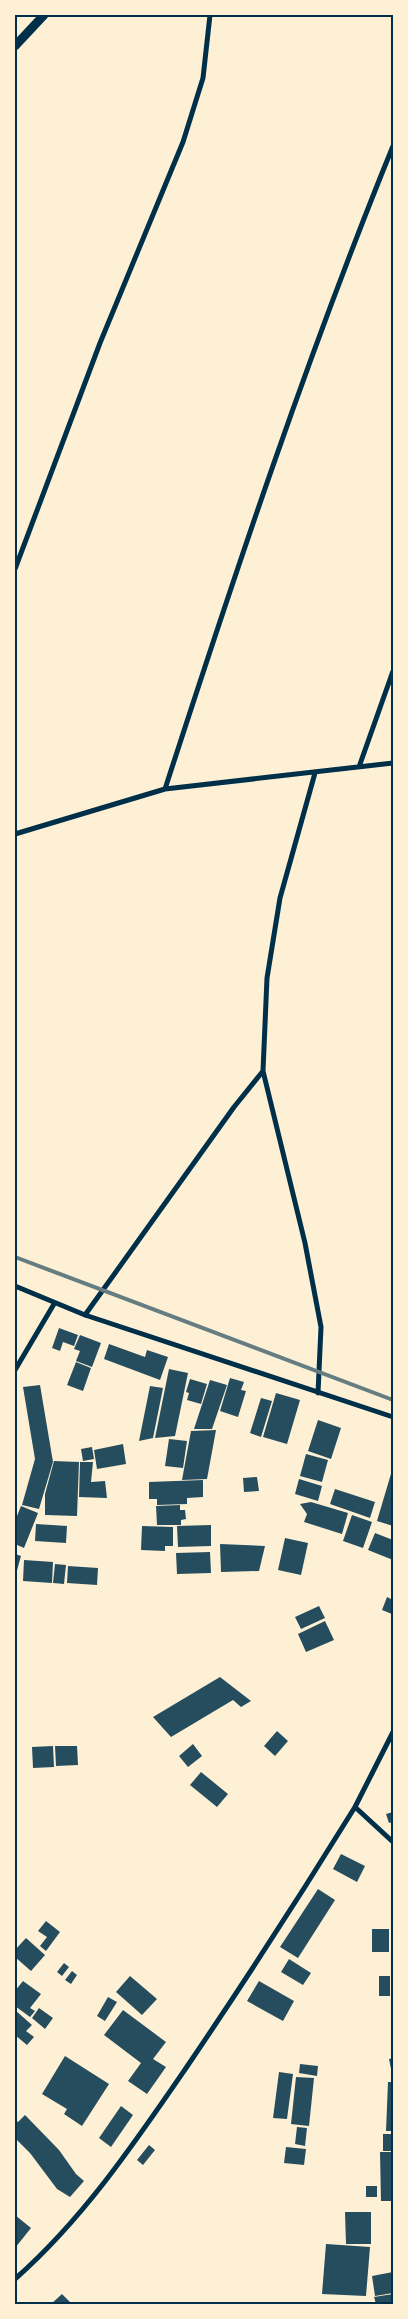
<svg xmlns="http://www.w3.org/2000/svg" width="408" height="2319" font-family="Arial,sans-serif">
<style>
.building{fill:#264d5e}
.lines{fill:none;stroke-linecap:round;stroke-linejoin:round}
.minor{stroke:#003049;stroke-width:5}
.tertiary{stroke:#003049;stroke-width:9}
.rail{stroke:#657d81;stroke-width:4}
.neatline{fill:none;stroke:#003049;stroke-width:2}
</style>
<rect width="100%" height="100%" fill="#fdf0d5"/>
<path class="building" d="M 59,1328 L 78,1335 L 74,1346 L 63,1342 L 60,1351 L 52,1348 Z
M 80,1335 L 101,1343 L 92,1367 L 76,1361 L 80,1351 L 74,1349 Z
M 109,1344 L 145,1357 L 147,1350 L 168,1357 L 160,1380 L 104,1359 Z
M 76,1362 L 91,1368 L 83,1391 L 67,1385 Z
M 169,1369 L 188,1373 L 175,1436 L 155,1438 Z
M 230,1378 L 244,1382 L 241,1390 L 246,1391 L 238,1417 L 220,1411 Z
M 190,1379 L 207,1384 L 201,1404 L 187,1400 L 189,1393 L 186,1392 Z
M 210,1380 L 227,1385 L 212,1429 L 194,1429 Z
M 40,1385 L 53,1462 L 39,1509 L 22,1505 L 35,1459 L 23,1387 Z
M 150,1386 L 163,1388 L 153,1438 L 139,1441 Z
M 276,1393 L 300,1400 L 287,1444 L 263,1437 Z
M 261,1398 L 272,1401 L 261,1437 L 250,1433 Z
M 318,1420 L 341,1428 L 331,1459 L 308,1451 Z
M 216,1430 L 207,1479 L 182,1480 L 191,1431 Z
M 169,1439 L 187,1441 L 183,1468 L 165,1466 Z
M 123,1444 L 126,1464 L 97,1469 L 94,1450 Z
M 92,1447 L 94,1459 L 83,1461 L 81,1449 Z
M 306,1454 L 328,1460 L 322,1482 L 300,1476 Z
M 54,1461 L 79,1462 L 77,1516 L 45,1515 L 45,1494 Z
M 80,1462 L 93,1462 L 91,1482 L 105,1481 L 107,1498 L 79,1497 Z
M 393,1467 L 393,1526 L 377,1521 Z
M 257,1477 L 259,1491 L 244,1492 L 243,1478 Z
M 299,1479 L 322,1486 L 318,1501 L 295,1494 Z
M 203,1480 L 203,1497 L 187,1498 L 187,1504 L 157,1505 L 157,1499 L 149,1499 L 149,1482 Z
M 335,1489 L 375,1502 L 370,1518 L 330,1504 Z
M 311,1502 L 348,1513 L 342,1534 L 304,1522 L 307,1514 L 300,1504 Z
M 180,1505 L 180,1510 L 185,1510 L 186,1519 L 181,1520 L 181,1525 L 157,1525 L 156,1506 Z
M 21,1506 L 38,1513 L 24,1548 L 15,1544 L 15,1521 Z
M 352,1515 L 372,1522 L 363,1548 L 343,1541 Z
M 36,1524 L 67,1526 L 66,1543 L 35,1541 Z
M 211,1525 L 211,1546 L 178,1547 L 177,1526 Z
M 142,1526 L 173,1527 L 173,1546 L 165,1546 L 165,1551 L 141,1550 Z
M 375,1533 L 393,1540 L 393,1560 L 368,1550 Z
M 285,1538 L 308,1543 L 301,1575 L 278,1570 Z
M 220,1544 L 265,1546 L 259,1571 L 221,1572 Z
M 210,1552 L 211,1573 L 177,1574 L 176,1553 Z
M 15,1554 L 21,1556 L 16,1574 L 15,1574 Z
M 24,1560 L 53,1562 L 52,1583 L 23,1581 Z
M 55,1564 L 66,1565 L 64,1584 L 53,1583 Z
M 68,1566 L 98,1568 L 97,1585 L 67,1583 Z
M 387,1597 L 393,1600 L 392,1614 L 382,1610 Z
M 319,1606 L 325,1618 L 301,1629 L 295,1617 Z
M 325,1621 L 334,1640 L 306,1652 L 298,1634 Z
M 220,1677 L 251,1701 L 241,1707 L 233,1700 L 171,1737 L 153,1717 Z
M 277,1731 L 288,1741 L 275,1756 L 264,1746 Z
M 193,1744 L 202,1756 L 188,1767 L 179,1756 Z
M 53,1746 L 54,1767 L 33,1768 L 32,1747 Z
M 55,1746 L 77,1746 L 78,1765 L 56,1766 Z
M 201,1772 L 228,1794 L 217,1807 L 190,1785 Z
M 393,1812 L 393,1822 L 389,1823 L 386,1814 Z
M 341,1854 L 365,1866 L 357,1882 L 333,1869 Z
M 318,1889 L 335,1900 L 298,1958 L 280,1947 Z
M 46,1921 L 60,1932 L 46,1951 L 40,1946 L 47,1937 L 38,1931 Z
M 372,1929 L 389,1929 L 389,1952 L 372,1952 Z
M 26,1938 L 45,1955 L 31,1971 L 15,1957 L 15,1950 Z
M 289,1959 L 311,1973 L 303,1985 L 281,1972 Z
M 64,1963 L 69,1967 L 62,1976 L 57,1972 Z
M 72,1971 L 77,1975 L 71,1984 L 65,1980 Z
M 130,1976 L 157,1999 L 142,2015 L 116,1992 Z
M 379,1976 L 390,1976 L 390,1996 L 379,1996 Z
M 23,1981 L 41,1994 L 30,2008 L 35,2011 L 30,2017 L 15,2006 L 15,1991 Z
M 259,1981 L 294,2001 L 283,2021 L 247,2001 Z
M 108,1997 L 117,2002 L 105,2021 L 97,2016 Z
M 39,2008 L 53,2018 L 45,2029 L 32,2018 Z
M 15,2010 L 32,2025 L 26,2031 L 34,2037 L 27,2045 L 15,2035 Z
M 123,2010 L 166,2042 L 153,2059 L 166,2067 L 147,2094 L 128,2081 L 141,2063 L 104,2035 Z
M 65,2056 L 109,2084 L 82,2126 L 64,2114 L 67,2109 L 42,2094 Z
M 393,2058 L 393,2074 L 392,2074 L 389,2059 Z
M 300,2064 L 318,2066 L 317,2076 L 299,2073 Z
M 279,2072 L 293,2074 L 287,2119 L 273,2118 Z
M 296,2077 L 314,2078 L 309,2126 L 291,2124 Z
M 388,2082 L 393,2082 L 393,2131 L 386,2131 Z
M 121,2106 L 133,2115 L 111,2147 L 99,2138 Z
M 25,2115 L 59,2150 L 76,2174 L 84,2181 L 70,2197 L 57,2189 L 30,2153 L 15,2138 L 15,2119 L 18,2122 Z
M 297,2127 L 307,2128 L 305,2146 L 295,2144 Z
M 383,2134 L 393,2134 L 393,2151 L 383,2151 Z
M 149,2145 L 155,2150 L 143,2165 L 137,2160 Z
M 286,2147 L 306,2149 L 304,2165 L 284,2163 Z
M 380,2152 L 393,2152 L 393,2201 L 381,2201 Z
M 366,2186 L 377,2186 L 377,2197 L 366,2197 Z
M 345,2212 L 371,2212 L 371,2244 L 346,2244 Z
M 15,2215 L 31,2228 L 15,2248 Z
M 326,2244 L 370,2247 L 366,2296 L 322,2294 Z
M 393,2272 L 393,2293 L 375,2296 L 372,2276 Z
M 62,2294 L 72,2304 L 51,2304 Z
M 393,2294 L 393,2304 L 376,2304 L 374,2297 Z"/>
<g class="lines">
<path class="minor" d="M 15,569 L 100,343 L 183,142 L 203,78 L 210,15
M 359,767 L 393,671
M 315,773 L 280,898 L 267,978 L 263,1071 L 305,1243 L 321,1327 L 318,1393
M 165,789 C 235,573 307,357 393,146
M 15,834 L 165,789 L 393,763
M 15,1286 L 85,1315 L 393,1417
M 85,1315 L 234,1107 L 263,1071
M 15,1370 L 54,1304
M 393,1732 L 355,1807 L 393,1842
M 15,2279 C 82,2220 134,2144 184,2071 C 243,1984 300,1896 355,1807"/>
<path class="tertiary" d="M 15,46 L 44,15"/>
<path class="rail" d="M 15,1257 L 393,1400"/>
</g>
<rect width="408" height="2319" fill="none" stroke="#fdf0d5" stroke-width="32"/>
<rect x="16" y="16" width="376" height="2287" class="neatline"/>
</svg>
